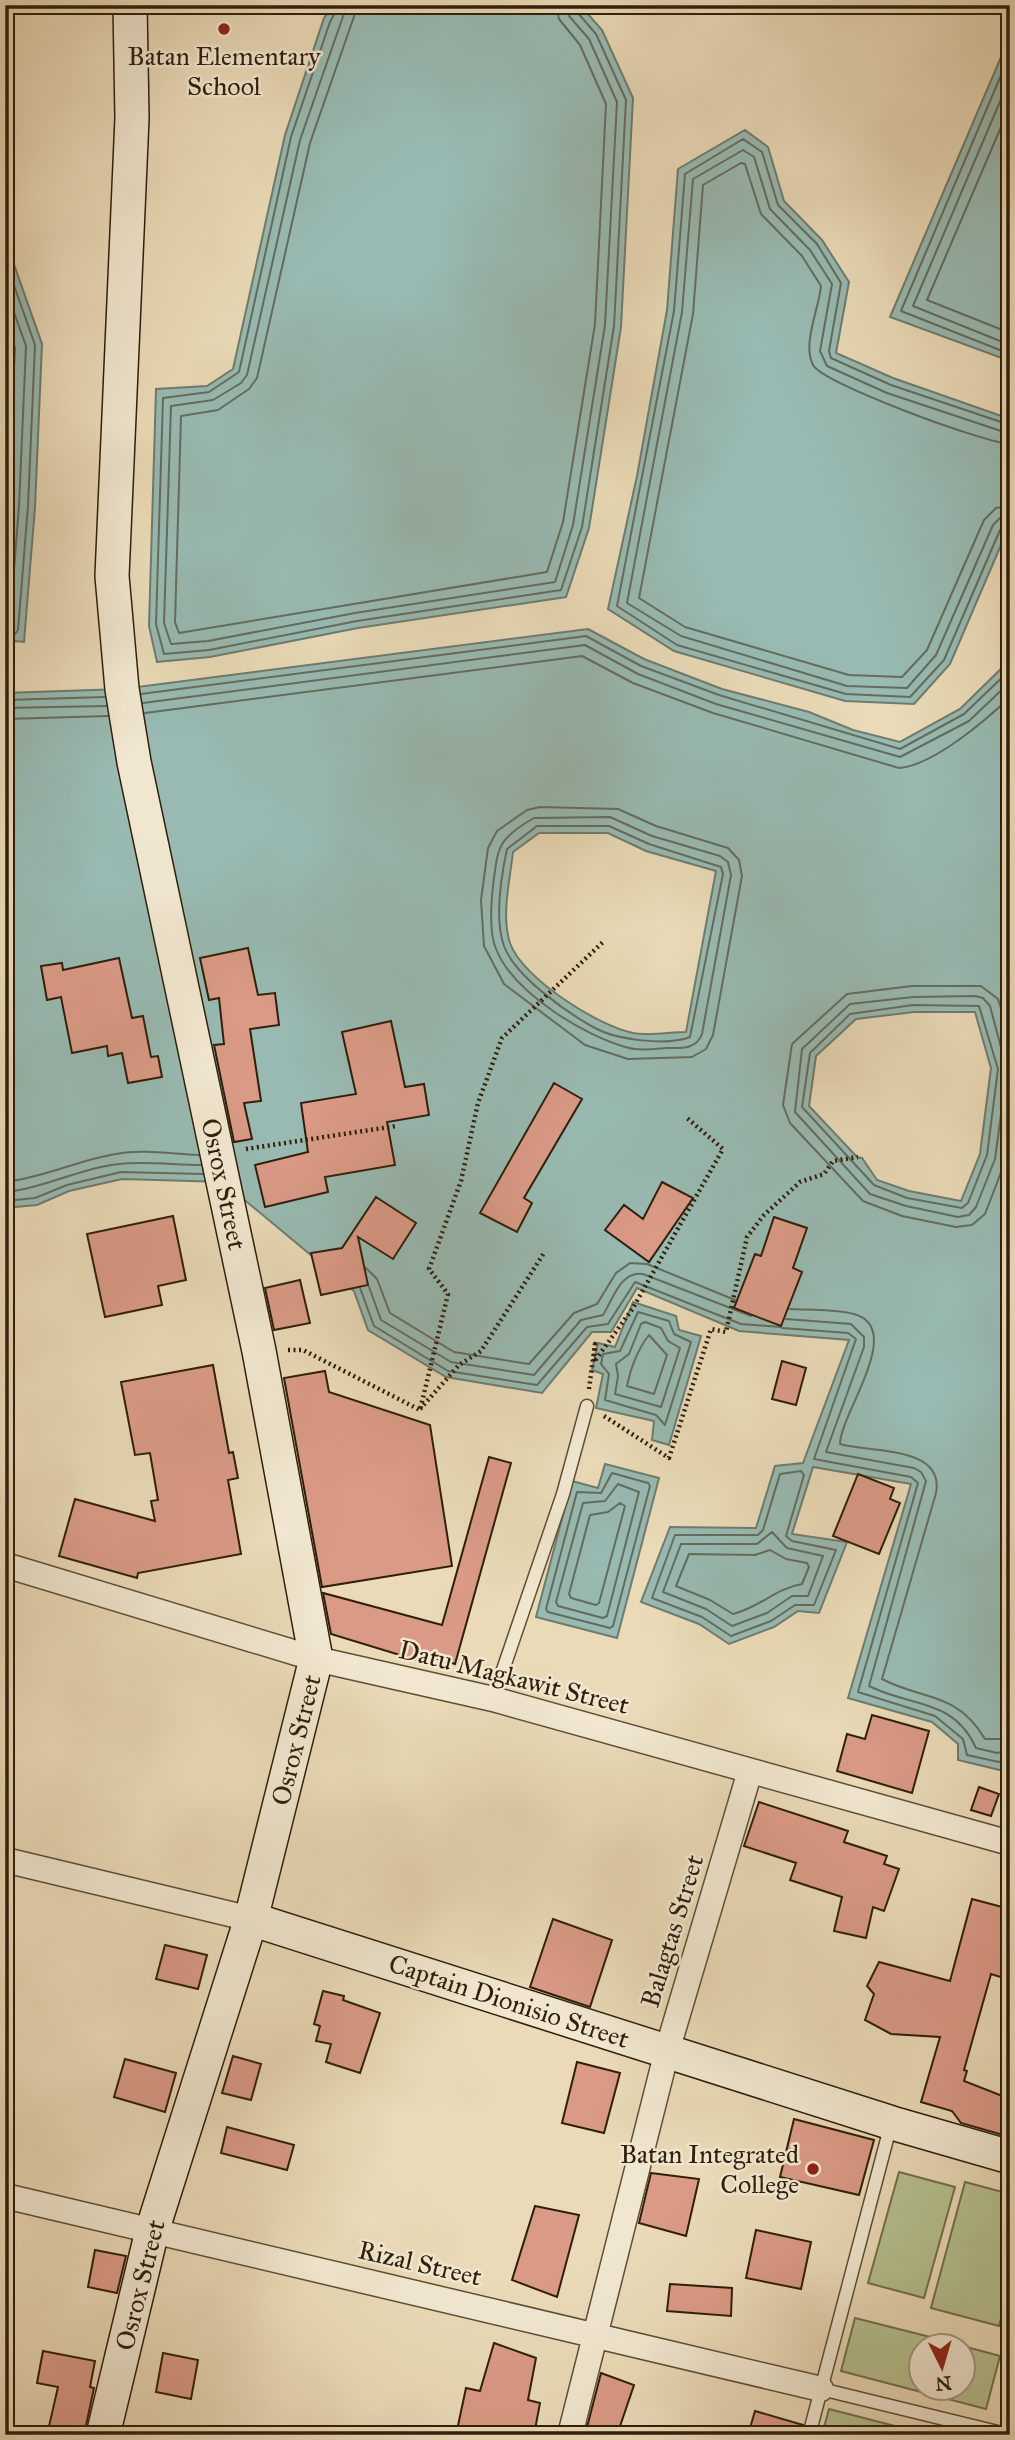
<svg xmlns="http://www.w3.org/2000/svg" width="1015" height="2440" font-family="'IM FELL Great Primer',serif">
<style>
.green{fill:#b6c08f;stroke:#72704d;stroke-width:2}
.water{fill:#98bab2;stroke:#6e7c6f;stroke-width:2;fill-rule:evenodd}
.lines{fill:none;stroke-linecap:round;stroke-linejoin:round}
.shore{stroke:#646c5e;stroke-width:2}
.building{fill:#da9a86;stroke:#2f1f0b;stroke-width:2}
.lane-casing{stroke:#5e4e36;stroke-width:15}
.street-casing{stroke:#5e4e36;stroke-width:27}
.secondary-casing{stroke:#2f1f0b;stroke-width:36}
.path{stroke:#2f1f0b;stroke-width:4.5;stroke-dasharray:2 3.5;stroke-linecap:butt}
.lane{stroke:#f1e7d0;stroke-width:12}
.street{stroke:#f1e7d0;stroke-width:24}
.secondary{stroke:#f1e7d0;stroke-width:33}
.poi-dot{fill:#8f2418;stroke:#f1e7d0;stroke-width:2.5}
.labels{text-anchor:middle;stroke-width:5;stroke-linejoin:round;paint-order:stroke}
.poi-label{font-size:26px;fill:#2f1f0b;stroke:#f1e7d0}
.street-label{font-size:26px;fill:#2f1f0b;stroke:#f1e7d0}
</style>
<rect width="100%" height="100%" fill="#eadab7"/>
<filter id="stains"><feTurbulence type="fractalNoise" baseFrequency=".00286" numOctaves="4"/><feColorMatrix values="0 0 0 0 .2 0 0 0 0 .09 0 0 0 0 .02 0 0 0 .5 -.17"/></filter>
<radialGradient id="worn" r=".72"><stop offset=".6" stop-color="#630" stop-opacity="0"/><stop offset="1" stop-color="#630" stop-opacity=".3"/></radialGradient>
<path class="green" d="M 899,2172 L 955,2187 L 924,2298 L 868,2283 Z
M 965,2182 L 1010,2194 L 1010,2285 L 999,2326 L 931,2308 Z
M 855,2318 L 962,2345 L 920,2346 L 920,2388 L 962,2388 L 963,2346 L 1000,2356 L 986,2409 L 841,2371 Z
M 829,2409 L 930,2435 L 822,2435 Z"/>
<path class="water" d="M 334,5 L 580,5 L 602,30 L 633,98 L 621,327 L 589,528 L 566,597 L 358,628 L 210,657 L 157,662 L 149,626 L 156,389 L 207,386 L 233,369 L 285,135 L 324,18 Z
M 1010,36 L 1010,361 L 890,317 Z
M 745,130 L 768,147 L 784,201 L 822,240 L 849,282 L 836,353 L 893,378 L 1010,419 L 1010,524 L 950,664 L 914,704 L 845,701 L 674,651 L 608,609 L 637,476 L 667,310 L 678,169 Z
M 5,239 L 42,344 L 35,507 L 24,642 L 5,640 Z
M 588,629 L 644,659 L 722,689 L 809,712 L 853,730 L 900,742 L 960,709 L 1010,660 L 1010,1761 L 1004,1771 L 958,1760 L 958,1744 L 932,1722 L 848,1698 L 911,1484 L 813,1467 L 792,1534 L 847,1542 L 819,1613 L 798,1611 L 774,1627 L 729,1644 L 699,1624 L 641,1602 L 670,1527 L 756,1528 L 775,1466 L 803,1463 L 849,1340 L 739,1331 L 637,1288 L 611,1332 L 592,1332 L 542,1393 L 446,1377 L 368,1330 L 354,1291 L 223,1182 L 122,1179 L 69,1191 L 37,1205 L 5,1208 L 5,693 L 122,689 ZM 539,833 L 608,833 L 646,851 L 716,871 L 686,1032 C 670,1032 649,1036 633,1033 C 598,1026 522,978 510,943 C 501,915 510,880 513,852 ZM 914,1012 L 975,1012 L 991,1068 L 980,1154 L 961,1201 L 909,1191 L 877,1180 L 862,1158 L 857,1157 L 809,1106 L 816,1056 L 856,1019 Z
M 633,1302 L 676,1316 L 679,1330 L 701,1336 L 669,1445 L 652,1440 L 654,1421 L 596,1408 L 603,1374 L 592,1370 L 598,1343 L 615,1347 Z
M 605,1464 L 659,1478 L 617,1638 L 536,1617 L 572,1481 L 598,1488 Z"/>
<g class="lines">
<path class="shore" d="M 339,5 L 330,22 L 291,137 L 239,372 L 209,392 L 163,398 L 156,624 L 164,654 L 209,650 L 357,621 L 561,590 L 582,527 L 614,326 L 626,100 L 596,34 L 577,12 L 576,5
M 347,5 L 300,140 L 247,375 L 241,383 L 213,400 L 171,406 L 164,623 L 171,644 L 208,641 L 355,613 L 555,582 L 573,525 L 605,325 L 617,102 L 589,39 L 569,16 L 567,5
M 358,5 L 310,143 L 257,378 L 249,389 L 218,410 L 181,416 L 175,622 L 179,633 L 547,572 L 563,522 L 595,324 L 606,104 L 580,45 L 559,19 L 556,5
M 1010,54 L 901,311 L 1010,354
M 1010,78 L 913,306 L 1010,345
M 1010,106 L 927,300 L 1010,333
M 5,260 L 35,345 L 28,506 L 18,630 L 15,634 L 5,633
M 5,287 L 26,346 L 19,506 L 10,621 L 5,624
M 5,318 L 15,348 L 5,549
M 1010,425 L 891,385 L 831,358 L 829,351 L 841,283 L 817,244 L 778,205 L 762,152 L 743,139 L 685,174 L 674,311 L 617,606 L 677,645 L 846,694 L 910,697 L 944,660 L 1000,530 L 1010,525
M 1010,434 L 887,393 L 827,366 L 820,351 L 832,284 L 810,250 L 770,209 L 754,157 L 743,150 L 693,179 L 682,312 L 627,603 L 681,636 L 847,686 L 907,688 L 936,655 L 993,525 L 1000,518 L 1010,516
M 1010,444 C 985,443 823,384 813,365 C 802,344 819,309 821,286 L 802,256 L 761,214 L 745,164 L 741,163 L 703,185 L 693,314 L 639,598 L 685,627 L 849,675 L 902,677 L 927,650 L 984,520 L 996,508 L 1010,506
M 141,694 L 586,636 L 641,666 L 719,695 L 900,749 L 964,714 L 1010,670
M 5,700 L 105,697
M 143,703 L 585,645 L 638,674 L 716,704 L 900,757 L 969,721 L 1010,682
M 5,708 L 106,706
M 145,713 L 582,656 L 633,683 L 713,713 L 899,768 C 934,765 986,720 1010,697
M 5,719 L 108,716
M 540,807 L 618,809 L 656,826 L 728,848 L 739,860 L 742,876 L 713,1035 L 706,1049 L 692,1057 L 628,1059 L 585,1045 L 504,984 L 484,946 L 481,900 L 488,848 L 497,831 L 527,810 Z
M 534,818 L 610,817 L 652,836 L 720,856 L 728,862 L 731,875 L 702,1034 C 696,1050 681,1048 666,1048 C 654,1049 640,1051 629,1048 C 585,1037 513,992 496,949 C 489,932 491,904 493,886 C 498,847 497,839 534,818 Z
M 537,826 L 609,826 L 649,844 L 721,867 L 723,874 L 690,1037 C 667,1046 617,1040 595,1028 C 567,1013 515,976 504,946 C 494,918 501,877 507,849 Z
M 975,996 L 983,998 L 990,1006 L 1007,1070 L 995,1159 L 976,1207 L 969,1215 L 958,1217 L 906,1206 L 870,1194 L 795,1112 L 802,1049 L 850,1004 L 913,997 Z
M 913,1005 L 979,1006 L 998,1069 L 987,1155 L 968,1203 L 962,1208 L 907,1198 L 874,1185 L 802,1107 L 810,1053 L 850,1014 Z
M 1010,1036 L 998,999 L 981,986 L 912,986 L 847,994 L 792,1044 L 783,1105 L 790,1123 L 863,1201 L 902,1216 L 956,1227 L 972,1225 L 985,1214 L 1005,1162 L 1010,1130
M 5,1182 C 43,1178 78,1160 116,1154 C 142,1149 172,1154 199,1155
M 5,1192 C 45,1188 80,1168 120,1164 C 146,1161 175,1165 201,1165
M 5,1201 L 35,1198 L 67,1185 L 121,1172 L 203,1174
M 366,1268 L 377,1279 L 390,1313 L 454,1352 L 529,1364 L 574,1313 L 597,1304 L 616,1273 L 630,1263 L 647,1264 L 735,1300
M 369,1287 L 381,1320 L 451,1362 L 534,1375 L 581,1320 L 603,1315 C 613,1299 621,1270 643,1274 L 751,1316
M 360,1288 L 374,1326 L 448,1371 L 537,1385 L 587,1327 L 608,1324 L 635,1282 L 741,1324 L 780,1327
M 790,1309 C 810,1310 834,1309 854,1314 C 906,1328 840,1414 840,1444 C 869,1453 945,1445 936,1493 L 882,1679 C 924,1701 956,1691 985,1739 L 1010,1739
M 638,1312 L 669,1321 L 674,1334 L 691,1342 L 665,1425 L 656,1415 L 605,1400 L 609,1374 L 601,1364 L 603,1354 L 620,1351 Z
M 786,1319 L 851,1324 L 864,1337 L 864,1347 L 826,1452 L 914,1468 L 921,1472 L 926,1481 L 869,1686 C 910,1707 954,1698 976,1748 L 997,1753 L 1010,1750
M 645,1322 L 661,1328 L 668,1341 L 680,1348 L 661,1407 L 615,1394 L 618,1376 L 616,1364 L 629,1354 L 641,1324 Z
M 782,1328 L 848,1333 L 856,1339 L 814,1459 L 911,1477 L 918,1483 L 858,1692 L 935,1716 L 963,1739 L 967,1755 L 999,1762 L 1010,1758
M 649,1335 L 667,1355 L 654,1394 L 627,1386 C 630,1369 638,1349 649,1335 Z
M 801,1471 L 804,1475 L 786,1536 L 792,1541 L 836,1550 L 814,1605 L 795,1605 L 771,1621 L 731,1636 L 702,1617 L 652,1598 L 675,1535 L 758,1535 L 763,1530 L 780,1474 Z
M 612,1473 L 648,1483 L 650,1486 L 613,1626 L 610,1628 L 548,1612 L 546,1609 L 577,1492 L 601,1493 Z
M 618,1484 L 639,1492 L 607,1616 L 603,1618 L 558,1606 L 556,1602 L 583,1503 L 605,1501 Z
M 620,1503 L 625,1506 L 599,1603 L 596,1605 L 571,1598 L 569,1594 L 590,1515 L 608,1512 Z
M 772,1532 L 787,1548 L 823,1556 L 808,1596 L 792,1596 L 767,1613 L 732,1626 L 706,1609 L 663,1592 L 681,1544 L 757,1544 Z
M 770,1550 L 786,1559 L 807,1563 L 809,1567 L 802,1584 C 777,1588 758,1608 733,1614 L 710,1600 L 676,1586 L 689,1554 L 755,1555 Z"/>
</g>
<path class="building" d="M 248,948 L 258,995 L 275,993 L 279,1025 L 250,1029 L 261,1101 L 244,1103 L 252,1139 L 234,1142 L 214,1045 L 224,1044 L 219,998 L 209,1000 L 200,958 Z
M 119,958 L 132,1018 L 143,1016 L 151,1057 L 158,1056 L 162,1077 L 128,1083 L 122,1053 L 108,1056 L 107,1046 L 72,1053 L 61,997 L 47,1000 L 41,966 L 62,963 L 63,970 Z
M 391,1021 L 405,1087 L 424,1084 L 429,1115 L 387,1122 L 395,1165 L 325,1177 L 328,1192 L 265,1207 L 255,1165 L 308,1152 L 301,1103 L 356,1094 L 342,1032 Z
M 554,1083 L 582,1099 L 524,1198 L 532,1203 L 517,1232 L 480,1213 Z
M 662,1182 L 693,1198 L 649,1262 L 605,1230 L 624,1205 L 643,1219 Z
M 376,1197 L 416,1223 L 393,1259 L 358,1237 L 368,1285 L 321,1295 L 311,1253 L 342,1248 Z
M 173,1216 L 186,1280 L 158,1286 L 162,1305 L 105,1317 L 87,1234 Z
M 774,1217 L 807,1228 L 793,1268 L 802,1272 L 781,1326 L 734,1308 L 755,1254 L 761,1256 Z
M 300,1280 L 310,1323 L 274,1330 L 265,1288 Z
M 782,1361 L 806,1368 L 796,1405 L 772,1399 Z
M 213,1365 L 229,1453 L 233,1452 L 238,1478 L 228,1480 L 241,1554 L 138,1573 L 137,1578 L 59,1556 L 75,1499 L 155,1521 L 151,1501 L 158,1500 L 150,1453 L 135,1455 L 121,1382 Z
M 325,1371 L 329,1392 L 430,1425 L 452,1566 L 322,1587 L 284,1378 Z
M 489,1457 L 511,1463 L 455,1664 L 428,1656 L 426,1663 L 331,1634 L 323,1593 L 442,1625 Z
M 858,1474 L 894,1488 L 890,1499 L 900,1503 L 879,1554 L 833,1536 Z
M 872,1715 L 929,1731 L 912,1793 L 837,1771 L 847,1734 L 865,1739 Z
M 979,1787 L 999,1794 L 991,1816 L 971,1810 Z
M 759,1802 L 848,1831 L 844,1842 L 887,1856 L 884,1864 L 899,1869 L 884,1911 L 873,1907 L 866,1938 L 834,1931 L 842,1897 L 790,1880 L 796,1863 L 744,1846 Z
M 972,1899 L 1010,1909 L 1010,1980 L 991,1974 L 964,2070 L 967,2071 L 964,2081 L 1010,2099 L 1010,2137 L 961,2123 L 952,2111 L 921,2102 L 940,2037 L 891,2034 L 865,2020 L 874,1994 L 867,1986 L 879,1962 L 950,1981 Z
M 553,1919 L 612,1940 L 590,2007 L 530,1987 Z
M 165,1945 L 207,1955 L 198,1989 L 156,1979 Z
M 323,1991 L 344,1996 L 343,2000 L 380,2013 L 360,2073 L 326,2062 L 331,2044 L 316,2041 L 320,2026 L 314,2024 Z
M 233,2056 L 261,2064 L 251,2100 L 222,2093 Z
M 125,2059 L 176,2073 L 165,2112 L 114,2097 Z
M 577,2062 L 620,2073 L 604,2133 L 562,2123 Z
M 794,2119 L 874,2140 L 859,2195 L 780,2177 Z
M 227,2127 L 294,2145 L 287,2170 L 221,2153 Z
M 651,2173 L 699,2179 L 686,2236 L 639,2223 Z
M 535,2206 L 579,2215 L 557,2297 L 512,2280 Z
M 756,2230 L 811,2242 L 801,2289 L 746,2278 Z
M 95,2250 L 126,2256 L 117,2293 L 88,2287 Z
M 670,2284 L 732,2288 L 731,2316 L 667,2311 Z
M 494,2343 L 536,2358 L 528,2400 L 540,2403 L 534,2435 L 456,2435 L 466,2388 L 480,2391 Z
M 43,2351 L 95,2361 L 90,2387 L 94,2388 L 84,2435 L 47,2435 L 58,2387 L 37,2383 Z
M 163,2353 L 198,2360 L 191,2399 L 156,2392 Z
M 601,2373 L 634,2385 L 617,2435 L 585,2435 Z
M 755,2411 L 803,2425 L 800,2435 L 748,2435 Z"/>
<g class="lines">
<g class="lane-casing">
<path id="lane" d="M 493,1699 L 563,1494 L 587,1406
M 821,2389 L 1010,2435
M 809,2435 L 891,2124"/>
</g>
<g class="street-casing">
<path id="street" d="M 5,1565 L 316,1659 L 493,1699 L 1010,1843
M 5,1860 L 251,1919
M 5,2196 L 821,2389
M 570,2435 L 667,2051 L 750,1771"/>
</g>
<g class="secondary-casing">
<path id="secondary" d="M 251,1919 L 892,2123 L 1010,2157
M 103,2435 L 152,2231 L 251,1919 L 316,1659 L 259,1351 L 134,762 L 122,689 L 112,576 L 132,118 L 130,5"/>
</g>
<path class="path" d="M 246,1149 L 396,1126
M 288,1350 L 303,1350 L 420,1410 L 448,1294 L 429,1269 L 461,1181 L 478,1103 L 502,1038 L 603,942
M 589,1389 L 595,1344 L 594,1362 L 633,1308 L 723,1149 L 687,1118
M 420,1409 L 459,1365 L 481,1351 L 544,1253
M 604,1416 L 669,1458 L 711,1329 L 726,1332 L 747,1237 L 764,1215 L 800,1182 L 824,1174 L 833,1161 L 858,1157"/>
<use href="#lane" class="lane"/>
<use href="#street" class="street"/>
<use href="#secondary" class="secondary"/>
</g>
<g class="poi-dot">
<circle cx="224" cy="29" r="7"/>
<circle cx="813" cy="2169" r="7"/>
</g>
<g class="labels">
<g class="poi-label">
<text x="224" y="65">Batan Elementary<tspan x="224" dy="30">School</tspan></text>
<text x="799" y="2163" text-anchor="end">Batan Integrated<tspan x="799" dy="30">College</tspan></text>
</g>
<g class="street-label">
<text transform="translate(224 1184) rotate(78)" y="9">Osrox Street</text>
<text transform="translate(514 1677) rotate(14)" y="9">Datu Magkawit Street</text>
<text transform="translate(296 1740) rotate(-76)" y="9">Osrox Street</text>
<text transform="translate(672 1931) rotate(-73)" y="9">Balagtas Street</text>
<text transform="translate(509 2001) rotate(18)" y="9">Captain Dionisio Street</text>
<text transform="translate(420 2263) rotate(13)" y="9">Rizal Street</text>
<text transform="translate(140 2285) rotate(-76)" y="9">Osrox Street</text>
</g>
</g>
<rect width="1015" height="2440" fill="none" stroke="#eadab7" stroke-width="28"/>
<rect x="7" y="7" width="1001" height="2426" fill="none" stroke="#2f1f0b" stroke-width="3.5"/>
<rect x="14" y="14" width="987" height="2412" fill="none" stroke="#2f1f0b" stroke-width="2"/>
<g transform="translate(942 2367) rotate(175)"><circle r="33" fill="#f1e7d0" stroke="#a39781" stroke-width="2"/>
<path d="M0-5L12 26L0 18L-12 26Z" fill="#8f2418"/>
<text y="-10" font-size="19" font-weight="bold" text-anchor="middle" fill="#2f1f0b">N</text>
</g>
<rect width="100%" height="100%" filter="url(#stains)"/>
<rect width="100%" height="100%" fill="url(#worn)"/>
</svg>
